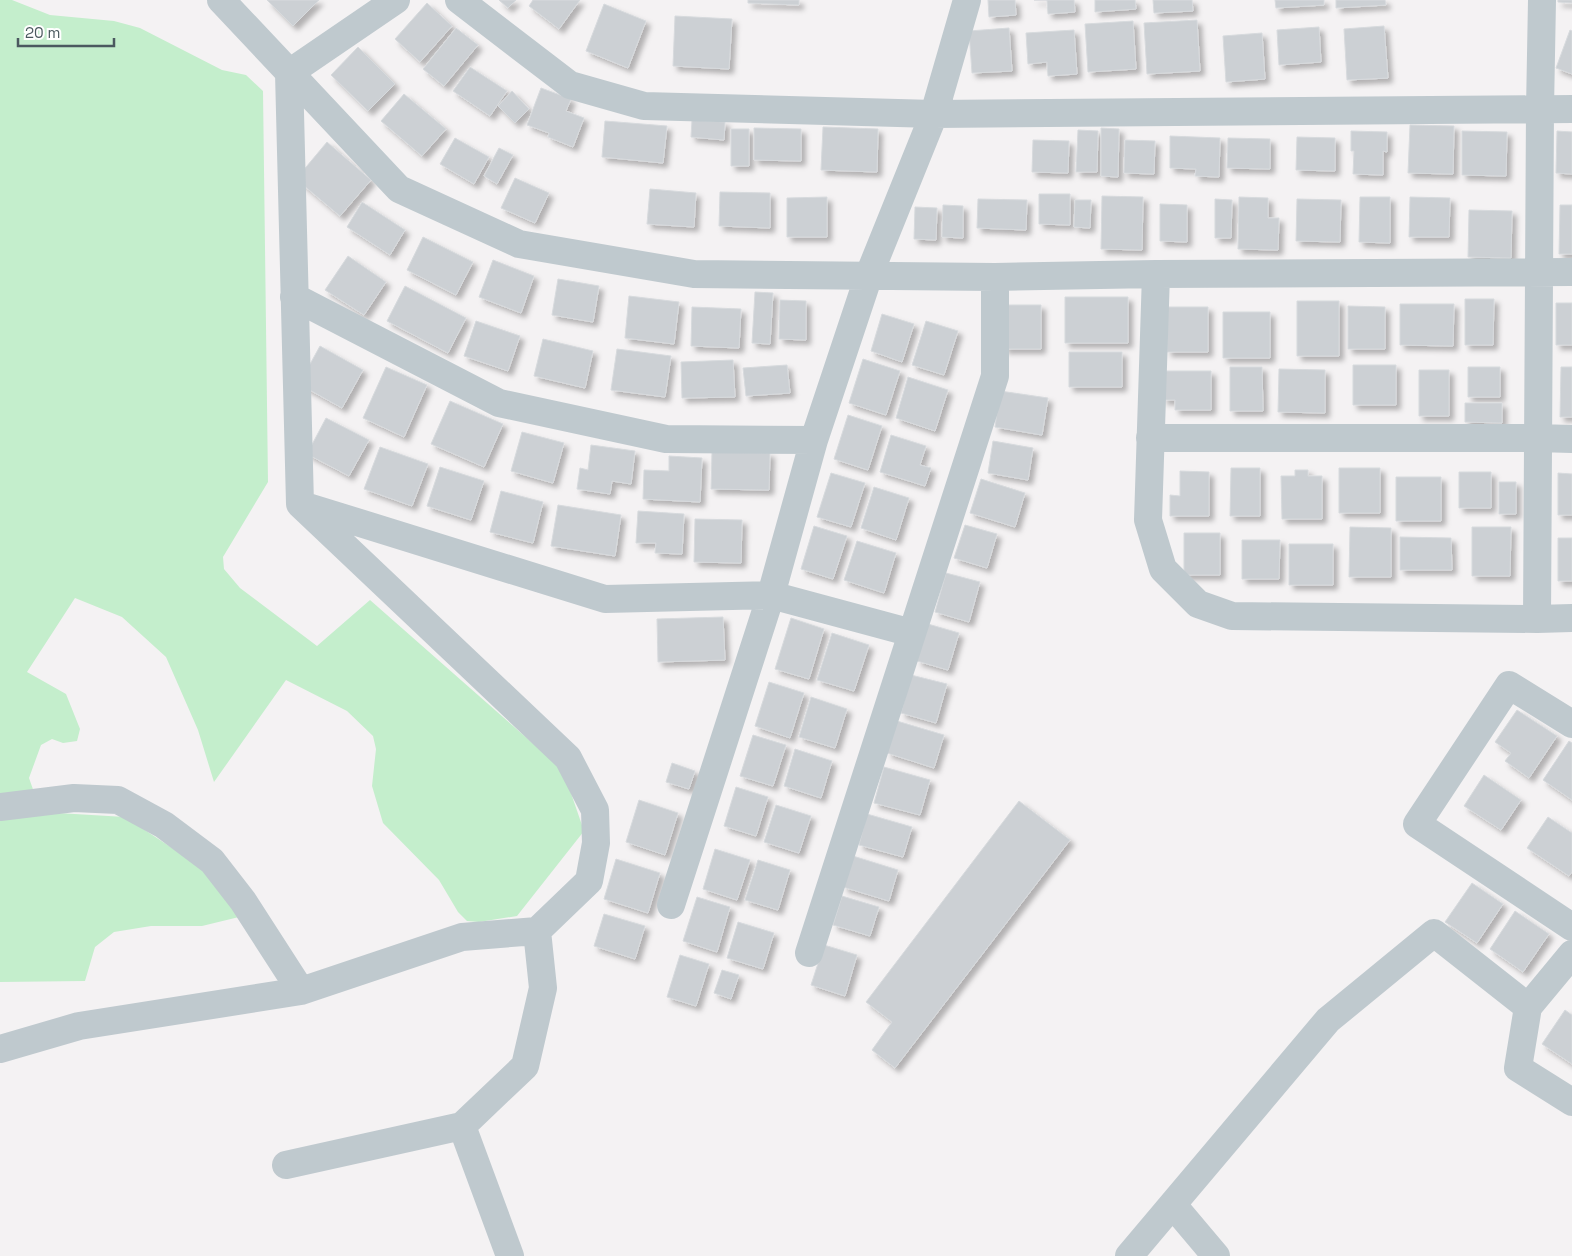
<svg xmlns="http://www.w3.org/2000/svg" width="1572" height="1256" font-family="'Space Grotesk',sans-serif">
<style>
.green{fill:#c4eecc}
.building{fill:#ccd0d4;stroke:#d7dadd;filter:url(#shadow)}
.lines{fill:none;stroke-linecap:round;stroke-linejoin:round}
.minor{stroke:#bfc9ce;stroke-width:28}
</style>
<defs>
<filter id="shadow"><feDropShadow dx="4.5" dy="4.5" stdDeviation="2.5" flood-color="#0004"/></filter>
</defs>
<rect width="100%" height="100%" fill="#f4f2f3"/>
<path class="green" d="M 0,0 L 12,0 L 50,15 L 114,21 L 140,28 L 222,70 L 246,75 L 263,91 L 268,482 L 223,557 L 224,569 L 240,588 L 317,646 L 370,600 L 563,770 L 584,831 L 517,916 L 479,922 L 467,921 L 458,912 L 439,880 L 383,823 L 372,786 L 376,749 L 373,736 L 347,711 L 286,680 L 214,782 L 198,730 L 166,657 L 122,617 L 75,598 L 27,672 L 66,694 L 80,729 L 77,741 L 63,743 L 52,739 L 41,745 L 29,778 L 41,812 L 125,817 L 204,869 L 239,917 L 202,926 L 151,926 L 114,932 L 95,947 L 85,981 L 0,982 Z"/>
<path class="building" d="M 267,0 L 319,0 L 293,26 Z
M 499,0 L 516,0 L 508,8 Z
M 533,0 L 580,0 L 559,29 L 529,6 Z
M 748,0 L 799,0 L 799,5 L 748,3 Z
M 988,0 L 1015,0 L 1016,15 L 989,17 Z
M 1034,0 L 1074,0 L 1075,12 L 1048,14 L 1047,0 Z
M 1095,0 L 1135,0 L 1136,9 L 1095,12 Z
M 1153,0 L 1192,0 L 1193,11 L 1154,13 Z
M 1275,0 L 1324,0 L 1324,5 L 1276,8 Z
M 1336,0 L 1385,0 L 1386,5 L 1336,8 Z
M 1558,0 L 1572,0 L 1572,3 L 1558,2 Z
M 427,3 L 452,26 L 420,62 L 395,39 Z
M 604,4 L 646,21 L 628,68 L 586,51 Z
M 675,16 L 732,19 L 729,69 L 673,66 Z
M 1197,20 L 1200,71 L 1147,74 L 1144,23 Z
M 1133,21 L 1136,69 L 1088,72 L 1085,24 Z
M 1384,26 L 1388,78 L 1347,80 L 1344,29 Z
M 1319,27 L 1321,62 L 1279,65 L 1277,30 Z
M 456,28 L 478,45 L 444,86 L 423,69 Z
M 1009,28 L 1012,71 L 972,73 L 969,31 Z
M 1074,30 L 1077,74 L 1048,76 L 1047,62 L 1028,64 L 1026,33 Z
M 1570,30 L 1572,31 L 1572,74 L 1556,68 Z
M 1262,33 L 1265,79 L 1226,82 L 1223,36 Z
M 358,47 L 395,84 L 368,111 L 331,75 Z
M 470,67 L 507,91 L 490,116 L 453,91 Z
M 541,88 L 571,99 L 566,111 L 584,118 L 573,147 L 548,137 L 549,133 L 527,125 Z
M 512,91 L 529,109 L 515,123 L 498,106 Z
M 404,94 L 446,129 L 422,156 L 381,121 Z
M 692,120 L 725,122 L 724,140 L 691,137 Z
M 605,121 L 667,126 L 663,163 L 602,157 Z
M 1410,125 L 1454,126 L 1453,174 L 1408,173 Z
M 823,127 L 878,129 L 877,172 L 821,170 Z
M 754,128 L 801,129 L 801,161 L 754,160 Z
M 1101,128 L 1119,129 L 1118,177 L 1101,176 Z
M 731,129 L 749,129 L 749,166 L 731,166 Z
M 1078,130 L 1098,131 L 1097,172 L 1076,172 Z
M 1351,131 L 1387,132 L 1387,152 L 1383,151 L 1383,175 L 1353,174 L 1354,151 L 1351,151 Z
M 1462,131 L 1507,132 L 1506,176 L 1462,175 Z
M 1557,131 L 1572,132 L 1572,174 L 1556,173 Z
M 1170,136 L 1220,138 L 1219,177 L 1195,176 L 1196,169 L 1170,168 Z
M 1297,137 L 1335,138 L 1335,171 L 1296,170 Z
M 455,138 L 489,157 L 474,184 L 440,164 Z
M 1228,138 L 1270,139 L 1270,169 L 1227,168 Z
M 1033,140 L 1069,141 L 1068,173 L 1032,172 Z
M 1125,140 L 1155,141 L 1154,174 L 1124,173 Z
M 327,142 L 371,180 L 340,216 L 296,179 Z
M 499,148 L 513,155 L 497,184 L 484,176 Z
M 515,178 L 549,193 L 535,223 L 501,208 Z
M 650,189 L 696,193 L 694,227 L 647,224 Z
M 720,192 L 770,193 L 770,228 L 719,226 Z
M 1039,194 L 1070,194 L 1070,225 L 1039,224 Z
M 1102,196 L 1143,197 L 1142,250 L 1101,249 Z
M 827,197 L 827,237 L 787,237 L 787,198 Z
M 1239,197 L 1268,198 L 1268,218 L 1279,218 L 1278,250 L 1238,249 Z
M 1360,197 L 1390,197 L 1390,243 L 1359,242 Z
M 1410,197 L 1450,198 L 1449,237 L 1409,237 Z
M 978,199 L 1027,200 L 1026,230 L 977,228 Z
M 1215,199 L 1232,200 L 1231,238 L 1215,238 Z
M 1297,199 L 1341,200 L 1340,242 L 1296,241 Z
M 1075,200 L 1091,200 L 1090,228 L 1074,227 Z
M 362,202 L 405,230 L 390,255 L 347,227 Z
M 1160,204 L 1187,205 L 1187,242 L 1160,241 Z
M 943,205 L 963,206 L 963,238 L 942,237 Z
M 1560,205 L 1572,205 L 1572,254 L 1559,254 Z
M 915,207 L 937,208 L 936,240 L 914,239 Z
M 1469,210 L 1512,211 L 1511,258 L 1468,257 Z
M 423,237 L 473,262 L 456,295 L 407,270 Z
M 348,256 L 386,282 L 364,315 L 325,290 Z
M 493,260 L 534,276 L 521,313 L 479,297 Z
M 558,279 L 599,286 L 593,322 L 552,315 Z
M 405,286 L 466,318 L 448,353 L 387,321 Z
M 755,292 L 773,293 L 770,344 L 752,343 Z
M 629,296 L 679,302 L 674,344 L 625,338 Z
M 1065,297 L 1128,297 L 1128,343 L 1065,343 Z
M 1465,299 L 1494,299 L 1493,345 L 1465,345 Z
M 780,300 L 806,301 L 806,340 L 779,339 Z
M 1297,301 L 1339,301 L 1339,356 L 1297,356 Z
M 1556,303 L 1572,303 L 1572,345 L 1556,345 Z
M 1400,304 L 1454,304 L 1453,346 L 1400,345 Z
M 1003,305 L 1041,305 L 1041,349 L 1004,349 Z
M 1348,306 L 1385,307 L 1385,349 L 1348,349 Z
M 692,307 L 741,309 L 739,348 L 691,346 Z
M 1167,307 L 1208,307 L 1208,352 L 1167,352 Z
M 1223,312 L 1270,312 L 1270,358 L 1223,358 Z
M 882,314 L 914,324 L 902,362 L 871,351 Z
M 476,321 L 520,336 L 508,371 L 464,356 Z
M 926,321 L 958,331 L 944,375 L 912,365 Z
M 543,339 L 593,351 L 585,388 L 534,376 Z
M 320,346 L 363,370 L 342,408 L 299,384 Z
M 617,349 L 671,356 L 665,397 L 611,390 Z
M 1069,352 L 1122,352 L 1122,387 L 1069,387 Z
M 863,359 L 900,371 L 886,415 L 849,403 Z
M 733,360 L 735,397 L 682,398 L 681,362 Z
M 787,365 L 790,393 L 746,396 L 743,368 Z
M 1353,365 L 1396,365 L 1396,405 L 1353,405 Z
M 386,367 L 427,385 L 404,437 L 363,418 Z
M 1230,367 L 1262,367 L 1263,411 L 1230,411 Z
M 1468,367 L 1500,367 L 1500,397 L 1468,397 Z
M 1561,367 L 1572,367 L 1572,417 L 1560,417 Z
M 1279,369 L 1325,370 L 1325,413 L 1278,412 Z
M 1419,370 L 1449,370 L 1449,416 L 1419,416 Z
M 1164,371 L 1211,371 L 1211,410 L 1175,410 L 1175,400 L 1163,400 Z
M 908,377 L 948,390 L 935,431 L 896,418 Z
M 1000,391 L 1048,398 L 1042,435 L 995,427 Z
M 450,401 L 503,424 L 484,467 L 431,444 Z
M 1465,403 L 1502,403 L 1502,423 L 1465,422 Z
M 848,415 L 882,426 L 868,470 L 834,459 Z
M 326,418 L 369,440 L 349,476 L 307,454 Z
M 522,432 L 564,443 L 553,483 L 511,471 Z
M 891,435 L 926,446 L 920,465 L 931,468 L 925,486 L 880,472 Z
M 993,441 L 1033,448 L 1028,480 L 988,473 Z
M 591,445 L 635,451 L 631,484 L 612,481 L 610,494 L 577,489 L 580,468 L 588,470 Z
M 380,447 L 428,464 L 412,506 L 364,489 Z
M 712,452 L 770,453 L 769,490 L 711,489 Z
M 669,456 L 702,458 L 700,502 L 643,499 L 644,470 L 669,471 Z
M 440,467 L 484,481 L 471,520 L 427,506 Z
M 1231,468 L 1260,468 L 1260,516 L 1230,516 Z
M 1339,468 L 1380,468 L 1380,513 L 1339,513 Z
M 1295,470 L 1308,470 L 1308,476 L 1322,476 L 1322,519 L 1282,519 L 1281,476 L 1295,476 Z
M 1180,471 L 1209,472 L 1209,516 L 1170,516 L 1170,495 L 1180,496 Z
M 1459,472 L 1491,472 L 1491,508 L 1459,508 Z
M 831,473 L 865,483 L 851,527 L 817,517 Z
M 1558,473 L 1572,474 L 1572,515 L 1558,515 Z
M 1396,477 L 1441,477 L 1441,521 L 1396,521 Z
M 981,479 L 1025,493 L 1015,527 L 970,513 Z
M 1499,482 L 1516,482 L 1516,514 L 1499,514 Z
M 874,487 L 909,498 L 896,540 L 861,528 Z
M 501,491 L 543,502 L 533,543 L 490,532 Z
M 558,505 L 621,515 L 615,556 L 551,546 Z
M 638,511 L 684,514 L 682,554 L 655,553 L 656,543 L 636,543 Z
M 695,519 L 742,520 L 741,563 L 694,562 Z
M 965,525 L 997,534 L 987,568 L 954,558 Z
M 814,526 L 847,536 L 833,579 L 801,569 Z
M 1350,527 L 1391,528 L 1391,577 L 1349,577 Z
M 1472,527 L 1511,527 L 1510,576 L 1472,576 Z
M 1184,533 L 1220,533 L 1220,575 L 1184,575 Z
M 1400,537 L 1451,538 L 1452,570 L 1400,570 Z
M 1558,538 L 1572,538 L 1572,581 L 1558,581 Z
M 1242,540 L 1280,540 L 1279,579 L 1242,579 Z
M 857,541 L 896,553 L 884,593 L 844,580 Z
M 1289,544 L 1333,544 L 1333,585 L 1289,585 Z
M 946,573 L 980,582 L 969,622 L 935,612 Z
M 723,617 L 725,660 L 658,662 L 657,619 Z
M 791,618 L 824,629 L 809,679 L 775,669 Z
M 928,624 L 959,633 L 948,670 L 917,661 Z
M 832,633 L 869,645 L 854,691 L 817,680 Z
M 911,675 L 947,684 L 936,723 L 901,713 Z
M 769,682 L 804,693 L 790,738 L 755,726 Z
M 811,697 L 847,709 L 835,748 L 799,737 Z
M 1517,710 L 1557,736 L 1529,778 L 1505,761 L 1511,753 L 1495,742 Z
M 897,721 L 944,735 L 934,768 L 887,753 Z
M 753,735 L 786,745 L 773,786 L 740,776 Z
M 1569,741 L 1572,743 L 1572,800 L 1543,780 Z
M 795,749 L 832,761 L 821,798 L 784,786 Z
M 672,763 L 695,771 L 689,789 L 666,782 Z
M 884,767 L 930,780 L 920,815 L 874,803 Z
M 1484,775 L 1521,800 L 1501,830 L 1464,806 Z
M 736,787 L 768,797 L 756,836 L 724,826 Z
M 639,800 L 678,813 L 665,855 L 626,842 Z
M 1019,801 L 1070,840 L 895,1068 L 872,1050 L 892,1022 L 866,1002 Z
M 776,805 L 811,816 L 799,853 L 764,842 Z
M 867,814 L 912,827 L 903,857 L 859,845 Z
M 1548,817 L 1572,833 L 1572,872 L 1569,876 L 1527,848 Z
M 715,849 L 750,860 L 737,900 L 703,889 Z
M 853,856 L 898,870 L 889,901 L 843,887 Z
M 616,859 L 660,873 L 648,913 L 604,899 Z
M 758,860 L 790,870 L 778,910 L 745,900 Z
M 1472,883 L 1503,904 L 1477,943 L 1445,922 Z
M 842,896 L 879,907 L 870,936 L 833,925 Z
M 697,897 L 730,907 L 717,952 L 683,941 Z
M 1515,911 L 1549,934 L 1523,972 L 1490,949 Z
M 604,914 L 645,926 L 635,959 L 594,946 Z
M 738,922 L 774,933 L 763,969 L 727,958 Z
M 824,945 L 857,955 L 845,996 L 811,985 Z
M 680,955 L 709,964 L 696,1006 L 667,997 Z
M 722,970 L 739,975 L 731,999 L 714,993 Z
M 1565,1010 L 1572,1015 L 1572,1064 L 1542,1044 Z"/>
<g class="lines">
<path class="minor" d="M 221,0 L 399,189 L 519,244 L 694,274 L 995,277 L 1156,274 L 1572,272
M 459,0 L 570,85 L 644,106 L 934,114 L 1572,109
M 1542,0 L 1540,109 L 1537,619 L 1572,618
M 1156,274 L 1148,520 L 1163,569 L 1198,604 L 1232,616 L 1537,619
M 294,297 L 499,403 L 666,439 L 814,440
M 1150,438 L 1537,438 L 1572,439
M 305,506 L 605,599 L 771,595 L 912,633
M 1572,724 L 1509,685 L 1417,824 L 1572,927
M 0,807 L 74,798 L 118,800 L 164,825 L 212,861 L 243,901 L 301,991
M 671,905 L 771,595 L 814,440 L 869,275 L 934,114 L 967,0
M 809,953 L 995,376 L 995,277
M 1572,954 L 1528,1007 L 1518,1068 L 1572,1102
M 0,1049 L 79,1026 L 301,991 L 462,937 L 537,931 L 589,881 L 596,843 L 595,810 L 568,758 L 300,504 L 289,73 L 396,0
M 286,1165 L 462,1126
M 1173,1205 L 1216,1256
M 510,1256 L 462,1126 L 525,1066 L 543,988 L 537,931
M 1129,1256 L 1328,1020 L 1434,933 L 1528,1007"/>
</g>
<path d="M18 38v8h96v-8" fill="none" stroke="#4b595f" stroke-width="2.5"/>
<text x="25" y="38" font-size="15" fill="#4b595f" stroke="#ffffff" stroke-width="4" paint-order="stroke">20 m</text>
</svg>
